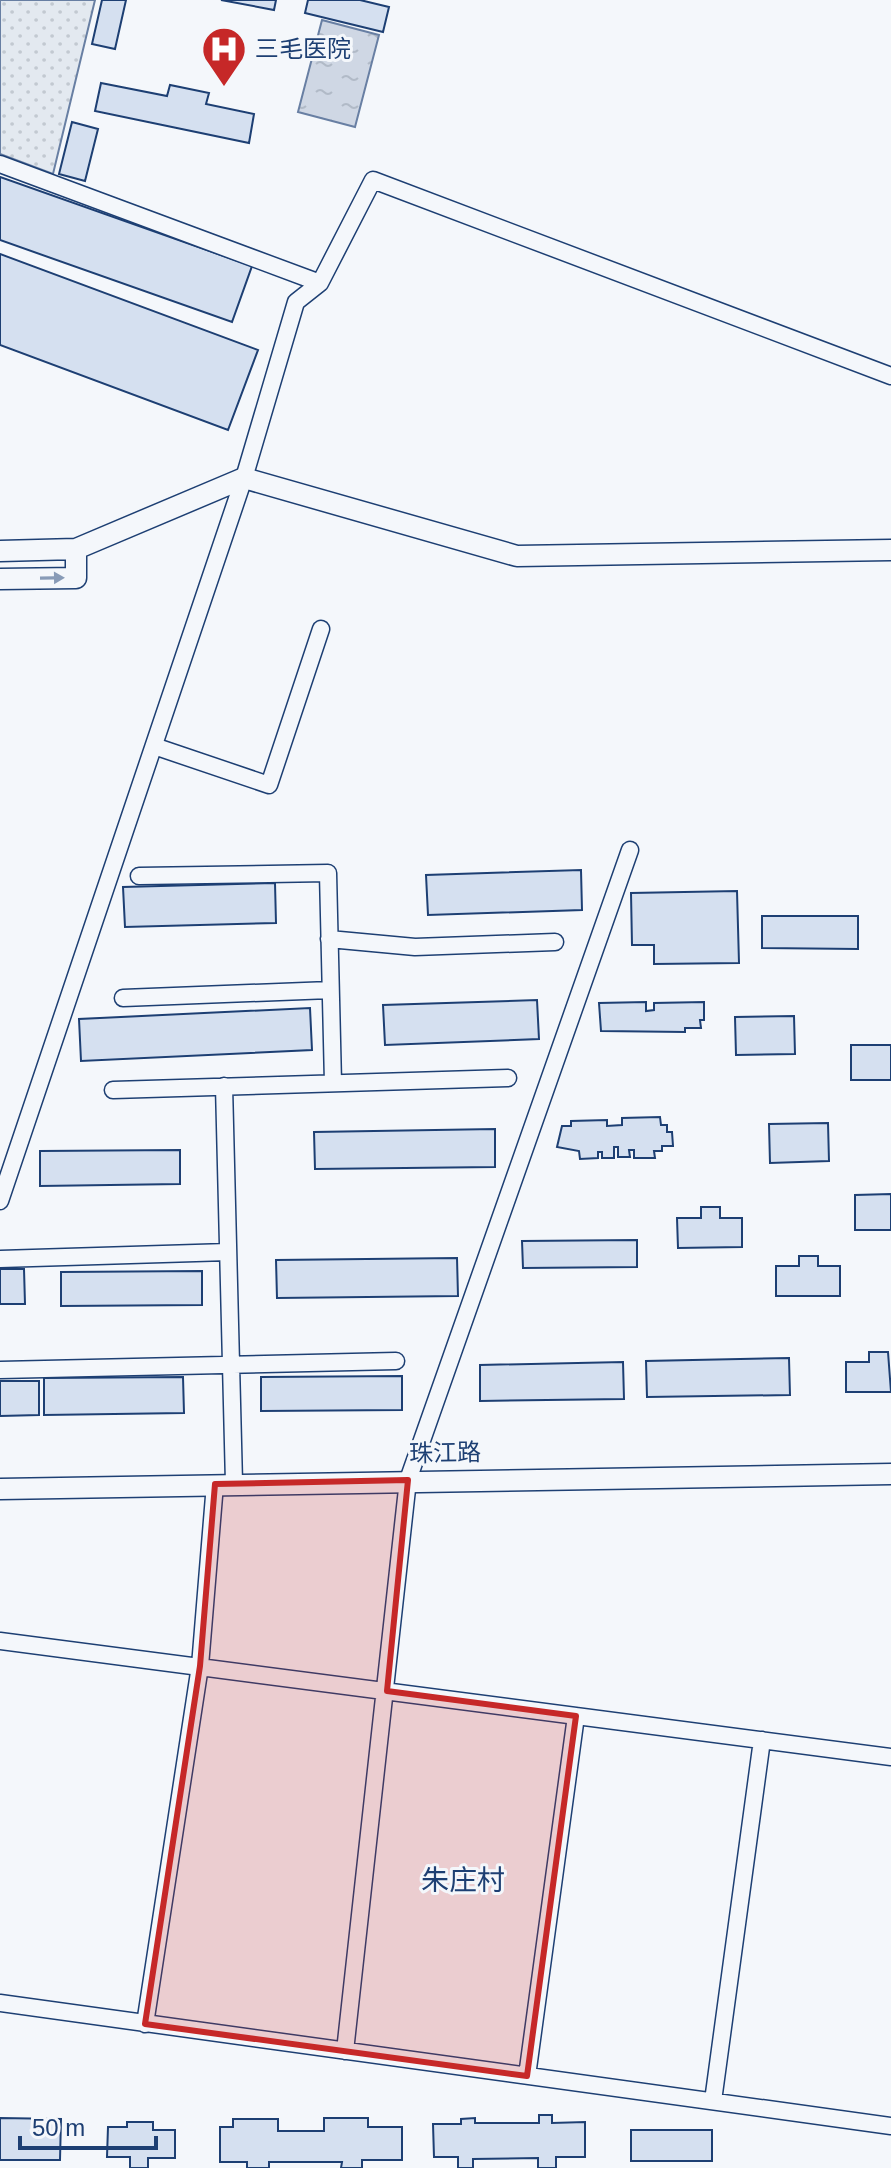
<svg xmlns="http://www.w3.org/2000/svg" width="891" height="2168" font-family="Helvetica,'Noto Sans SC',sans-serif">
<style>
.grass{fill:url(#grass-dots);stroke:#687fa3;stroke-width:2}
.water{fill:url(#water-ripples);stroke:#687fa3;stroke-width:2}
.building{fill:#d5e0f0;stroke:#1d3f73;stroke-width:2}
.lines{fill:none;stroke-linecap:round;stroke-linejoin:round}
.minor-casing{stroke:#1d3f73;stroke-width:19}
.tertiary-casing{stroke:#1d3f73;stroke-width:23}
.minor{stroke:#f4f7fb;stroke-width:16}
.tertiary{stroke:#f4f7fb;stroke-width:20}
.oneway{fill:#889bb7}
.marked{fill:#c62828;fill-opacity:0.2;stroke:#c62828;stroke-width:6;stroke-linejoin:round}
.labels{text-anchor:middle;stroke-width:6;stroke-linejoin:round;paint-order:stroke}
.poi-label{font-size:24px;fill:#1d3f73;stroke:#f4f7fb;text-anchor:start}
.street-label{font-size:24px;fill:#1d3f73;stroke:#f4f7fb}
.quarter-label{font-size:28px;fill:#1d3f73;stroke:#f4f7fb}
</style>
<defs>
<pattern id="grass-dots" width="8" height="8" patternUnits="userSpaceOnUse" patternTransform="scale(2)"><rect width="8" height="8" fill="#e3e9f0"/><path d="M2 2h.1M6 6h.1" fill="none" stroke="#c2c9d1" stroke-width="1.8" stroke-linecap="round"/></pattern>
<pattern id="water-ripples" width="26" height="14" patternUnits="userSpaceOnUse" patternTransform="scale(2)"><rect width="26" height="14" fill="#cfd7e4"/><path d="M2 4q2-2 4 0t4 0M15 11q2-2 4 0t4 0" fill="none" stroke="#b1bac7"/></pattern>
</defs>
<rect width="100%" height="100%" fill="#f4f7fb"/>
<path class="grass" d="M 0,0 L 95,0 L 53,174 L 0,154 Z"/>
<path class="water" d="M 322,20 L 379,35 L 355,127 L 298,112 Z"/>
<path class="building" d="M 102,0 L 126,0 L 115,49 L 92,44 Z
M 221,0 L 276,0 L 274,10 Z
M 308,0 L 360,0 L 389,7 L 383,32 L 305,13 Z
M 101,83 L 167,96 L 170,85 L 209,93 L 206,104 L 254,114 L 249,143 L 95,111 Z
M 72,122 L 98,129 L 85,181 L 59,174 Z
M 0,177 L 252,266 L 232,322 L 0,240 Z
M 0,254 L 258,350 L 228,430 L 0,345 Z
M 581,870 L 582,910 L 428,915 L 426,875 Z
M 275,883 L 276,923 L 125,927 L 123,887 Z
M 737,891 L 739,963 L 654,964 L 654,945 L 632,945 L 631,893 Z
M 762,916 L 858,916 L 858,949 L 762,948 Z
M 537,1000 L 539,1039 L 385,1045 L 383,1005 Z
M 646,1002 L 646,1011 L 654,1010 L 654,1003 L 704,1002 L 704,1020 L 700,1020 L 701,1028 L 685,1028 L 685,1032 L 601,1031 L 599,1003 Z
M 310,1008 L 312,1050 L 81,1061 L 79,1019 Z
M 794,1016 L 795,1054 L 736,1055 L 735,1017 Z
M 851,1045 L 891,1045 L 891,1080 L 851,1080 Z
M 660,1117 L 661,1125 L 667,1125 L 667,1132 L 672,1132 L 673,1146 L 662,1146 L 662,1151 L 654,1151 L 655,1158 L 634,1158 L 634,1150 L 629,1150 L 630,1157 L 618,1157 L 618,1147 L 614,1147 L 614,1158 L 602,1158 L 602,1152 L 598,1152 L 598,1158 L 580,1159 L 579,1151 L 557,1147 L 562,1126 L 571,1126 L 571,1121 L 607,1120 L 607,1126 L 622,1125 L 622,1118 Z
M 828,1123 L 829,1161 L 770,1163 L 769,1124 Z
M 495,1129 L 495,1167 L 315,1169 L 314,1132 Z
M 180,1150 L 180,1184 L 40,1186 L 40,1151 Z
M 891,1194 L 891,1230 L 855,1230 L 855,1195 Z
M 701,1207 L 720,1207 L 720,1218 L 742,1218 L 742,1247 L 678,1248 L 677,1218 L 701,1218 Z
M 637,1240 L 637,1267 L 523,1268 L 522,1241 Z
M 799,1256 L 818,1256 L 818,1266 L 840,1266 L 840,1296 L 776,1296 L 776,1266 L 799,1266 Z
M 457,1258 L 458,1296 L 277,1298 L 276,1260 Z
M 0,1269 L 24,1269 L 25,1304 L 0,1304 Z
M 202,1271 L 202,1305 L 61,1306 L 61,1272 Z
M 869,1352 L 888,1352 L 891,1392 L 846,1392 L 846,1362 L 869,1362 Z
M 789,1358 L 790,1395 L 647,1397 L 646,1361 Z
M 623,1362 L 624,1399 L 480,1401 L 480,1365 Z
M 402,1376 L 402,1410 L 261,1411 L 261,1377 Z
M 183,1377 L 184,1413 L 44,1415 L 44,1378 Z
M 0,1381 L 39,1381 L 39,1415 L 0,1416 Z
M 539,2115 L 552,2115 L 552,2123 L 585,2122 L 585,2157 L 556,2157 L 556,2168 L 538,2168 L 538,2158 L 473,2159 L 473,2168 L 458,2168 L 458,2157 L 434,2157 L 433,2124 L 461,2124 L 461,2119 L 475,2118 L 475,2123 L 539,2123 Z
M 0,2118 L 61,2119 L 60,2160 L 0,2160 Z
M 324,2118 L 368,2118 L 368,2127 L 402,2127 L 402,2160 L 362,2160 L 362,2168 L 341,2168 L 342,2162 L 269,2162 L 269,2168 L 247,2168 L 247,2162 L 220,2162 L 220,2127 L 233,2127 L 233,2119 L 278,2119 L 278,2131 L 324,2131 Z
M 127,2122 L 153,2122 L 153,2130 L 175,2130 L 175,2158 L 148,2158 L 148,2168 L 130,2168 L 130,2157 L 107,2157 L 108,2127 L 127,2127 Z
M 631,2130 L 712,2130 L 712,2161 L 631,2161 Z"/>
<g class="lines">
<g class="minor-casing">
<path id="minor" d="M 0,164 L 320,283
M 154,746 L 269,785 L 321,629
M 139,876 L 328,873 L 333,1083
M 329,939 L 415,947 L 555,942
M 123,998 L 330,990
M 224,1086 L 234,1483
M 113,1090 L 508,1078
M 0,1201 L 244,478 L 296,302 L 320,283 L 373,180 L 891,376
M 0,1259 L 228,1252
M 0,1370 L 396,1361
M 0,1641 L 891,1757
M 0,2003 L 891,2126
M 145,2024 L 200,1666 L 215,1484
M 345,2051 L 408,1480 L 630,850
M 527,2076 L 576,1716
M 713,2101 L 762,1740"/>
</g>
<g class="tertiary-casing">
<path id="tertiary" d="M 0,551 L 76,549 L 244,478 L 517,556 L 891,550
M 0,579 L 76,578 L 76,549
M 0,1489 L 891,1474"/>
</g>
<use href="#minor" class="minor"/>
<use href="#tertiary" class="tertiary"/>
</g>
<defs><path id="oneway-solid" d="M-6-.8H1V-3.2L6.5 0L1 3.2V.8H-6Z" transform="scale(2)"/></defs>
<use class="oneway" href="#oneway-solid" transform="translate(52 578) rotate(-1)"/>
<path class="marked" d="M 408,1480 L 387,1691 L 576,1716 L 527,2076 L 145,2024 L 200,1666 L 215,1484 Z"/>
<defs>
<g id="hospital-pin" transform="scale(2.3)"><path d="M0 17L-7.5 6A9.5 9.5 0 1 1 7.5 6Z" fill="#c62828" stroke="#f4f7fb"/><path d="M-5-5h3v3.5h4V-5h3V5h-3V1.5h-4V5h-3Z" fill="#fff"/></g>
</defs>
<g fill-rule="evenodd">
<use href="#hospital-pin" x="224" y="49"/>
</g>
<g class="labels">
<g class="poi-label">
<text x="255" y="57">三毛医院</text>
</g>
<g class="street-label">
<text transform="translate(445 1453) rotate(-1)" y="8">珠江路</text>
</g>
<g class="quarter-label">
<text x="463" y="1890">朱庄村</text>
</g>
</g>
<path d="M20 2136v12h136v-12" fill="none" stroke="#1d3f73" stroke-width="4"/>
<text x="32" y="2136" font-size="24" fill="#1d3f73" stroke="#f4f7fb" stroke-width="6" paint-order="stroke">50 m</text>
</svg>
